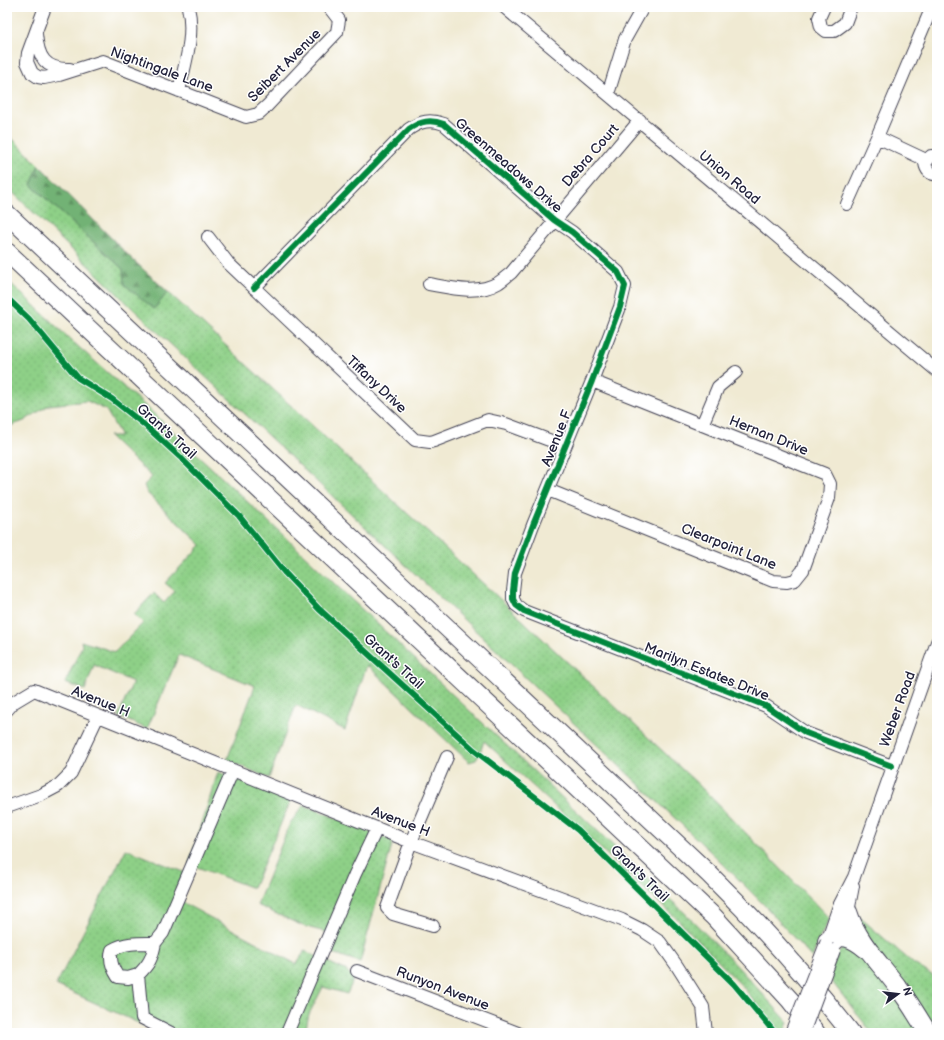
<svg xmlns="http://www.w3.org/2000/svg" width="944" height="1040" font-family="'Balsamiq Sans',sans-serif">
<style>
.grass{fill:url(#grass-dots);stroke:#587961}
.forest{fill:url(#forest-firs);stroke:#4a6a58}
.lines{fill:none;stroke-linecap:round;stroke-linejoin:round}
.minor-casing{stroke:#414052;stroke-width:14}
.highway-casing{stroke:#414052;stroke-width:20}
.minor{stroke:#fff;stroke-width:12}
.highway{stroke:#fff;stroke-width:18}
.minor-bridge-casing{stroke:#414052;stroke-width:14;stroke-linecap:butt}
.minor-bridge{stroke:#fff;stroke-width:12}
.cycleway-casing{stroke:#fff;stroke-width:8}
.cycleway{stroke:#00873e;stroke-width:6}
.labels{text-anchor:middle;stroke-width:3;stroke-linejoin:round;paint-order:stroke}
.street-label{font-size:14px;fill:#22223b;stroke:#fff}
</style>
<defs>
<pattern id="grass-dots" width="8" height="8" patternUnits="userSpaceOnUse"><rect width="8" height="8" fill="#8ed087"/><path d="M2 2h.1M6 6h.1" fill="none" stroke="#7ab275" stroke-width="1.8" stroke-linecap="round"/></pattern>
<pattern id="forest-firs" width="22" height="20" patternUnits="userSpaceOnUse"><rect width="22" height="20" fill="#72b274"/><path d="M5 1l3.5 6h-7zM16 11l3.5 6h-7z" fill="#5d9060"/></pattern>
</defs>
<rect width="100%" height="100%" fill="#fff"/>
<filter id="ink" filterUnits="userSpaceOnUse"><feTurbulence type="fractalNoise" baseFrequency=".025" numOctaves="2"/><feDisplacementMap in="SourceGraphic" scale="8" xChannelSelector="R" yChannelSelector="G"/><feConvolveMatrix kernelMatrix="1 2 1 2 8 2 1 2 1" color-interpolation-filters="sRGB"/></filter>
<filter id="wash" filterUnits="userSpaceOnUse"><feTurbulence type="fractalNoise" baseFrequency=".012" numOctaves="4" result="noise"/><feDisplacementMap in="SourceGraphic" scale="16" xChannelSelector="R" yChannelSelector="G"/><feGaussianBlur stdDeviation="0.9" result="paint"/><feColorMatrix in="noise" values="0 0 0 0 0 0 0 0 0 0 0 0 0 0 0 0 0 1.4 0 .05"/><feComposite in="paint" operator="in"/></filter>
<g filter="url(#wash)">
<rect width="100%" height="100%" fill="#f0ead3"/>
<path class="grass" d="M 7,133 L 39,165 L 31,185 L 123,269 L 154,309 L 168,292 L 501,600 L 700,786 L 830,919 L 821,935 L 812,958 L 767,908 L 714,855 L 130,306 L 7,187 Z
M 7,280 L 72,341 L 151,411 L 688,916 L 738,967 L 788,1022 L 784,1033 L 781,1033 L 743,987 L 678,920 L 484,741 L 480,753 L 476,760 L 469,762 L 367,665 L 345,730 L 296,705 L 269,778 L 227,760 L 255,686 L 179,655 L 147,729 L 118,716 L 133,682 L 94,665 L 85,690 L 65,683 L 82,646 L 81,641 L 115,652 L 143,623 L 134,614 L 154,593 L 164,603 L 175,591 L 165,583 L 201,545 L 147,493 L 144,485 L 152,477 L 109,436 L 121,436 L 106,410 L 87,401 L 49,405 L 24,421 L 10,426 L 7,430 Z
M 218,772 L 291,800 L 253,888 L 189,864 Z
M 304,805 L 393,841 L 360,962 L 329,952 L 329,933 L 303,926 L 257,905 L 290,823 Z
M 126,849 L 184,872 L 174,898 L 296,964 L 305,951 L 347,971 L 354,978 L 347,994 L 323,987 L 309,1014 L 305,1033 L 160,1033 L 56,985 Z
M 856,914 L 914,964 L 937,978 L 937,1033 L 934,1033 L 877,952 Z
M 847,945 L 858,948 L 921,1033 L 872,1033 L 829,978 C 833,967 836,951 847,945 Z"/>
<path class="forest" d="M 39,165 L 133,260 L 168,292 L 154,309 L 124,284 L 123,269 L 31,185 Z"/>
</g>
<g filter="url(#ink)">
<g class="lines">
<g class="minor-casing">
<path id="minor" d="M 45,7 L 28,53 L 27,62 L 32,73 L 38,77 L 44,78 L 59,75 L 103,61 L 246,117 L 258,114 L 267,106 L 337,32 L 339,20 L 329,7
M 504,7 L 937,371
M 824,7 L 819,18 L 821,27 L 826,31 L 834,31 L 845,23 L 851,7
M 36,34 C 38,57 45,70 70,69
M 179,91 C 185,63 195,35 188,7
M 608,94 L 625,39 L 643,7
M 877,137 L 926,160
M 937,156 L 931,156 L 925,163 C 926,170 930,175 937,174
M 847,204 L 877,137 L 932,7
M 208,237 L 228,263 L 415,440 L 430,442 L 434,441 L 488,420 L 506,424 L 565,446
M 429,284 C 451,288 478,295 498,283 C 503,280 507,276 511,273 L 640,120
M 254,288 L 409,129 C 421,121 430,119 444,124 L 554,220 L 572,232 L 618,272 L 625,286 L 620,307 L 592,381 L 533,525 L 515,573 L 513,591 L 513,599 L 516,605 L 524,611 L 766,706 L 806,733 L 892,766
M 702,425 L 718,387 L 736,372
M 548,490 L 773,581 L 787,582 L 795,580 L 803,570 L 829,498 L 830,484 L 825,474 L 592,381
M 7,710 L 14,702 L 34,690 L 411,842 L 622,920 L 642,930 L 660,942 L 677,966 L 703,1007 L 706,1033
M 7,807 L 41,795 L 58,786 L 71,773 L 98,716
M 433,926 L 393,914 L 387,908 L 411,842 L 447,757
M 827,941 L 839,906 L 854,877 L 937,642
M 837,943 L 848,912 L 853,886
M 357,971 L 518,1033
M 138,975 C 149,964 152,959 155,943
M 171,1033 L 142,1018 L 138,975 L 128,978 L 118,977 C 112,968 109,960 112,950 C 126,942 140,943 155,943 L 163,933 L 233,770
M 287,1033 L 355,874 L 377,828"/>
</g>
<g class="highway-casing">
<path id="highway" d="M 7,214 L 709,874 C 760,924 807,977 851,1033
M 7,252 L 714,917 L 790,1000 L 816,1033
M 848,912 C 857,941 879,962 897,986 C 909,1001 918,1017 928,1033
M 827,941 C 841,932 854,939 866,949"/>
</g>
<use href="#minor" class="minor"/>
<use href="#highway" class="highway"/>
<g class="minor-bridge-casing">
<path id="minor-bridge" d="M 791,1033 L 827,941
M 803,1033 L 834,950"/>
</g>
<use href="#minor-bridge" class="minor-bridge"/>
<g class="cycleway-casing">
<path id="cycleway" d="M 254,288 L 409,129 C 421,121 430,119 444,124 L 554,220 L 572,232 L 618,272 L 625,286 L 620,307 L 592,381 L 533,525 L 515,573 L 513,591 L 513,599 L 516,605 L 524,611 L 766,706 L 806,733 L 892,766
M 7,298 L 29,319 L 78,378 L 112,399 L 147,427 L 180,457 L 239,516 L 285,573 L 319,609 L 474,750 L 578,830 L 734,984 L 775,1033"/>
</g>
<use href="#cycleway" class="cycleway"/>
</g>
</g>
<g class="labels">
<g class="street-label">
<text transform="translate(284 65) rotate(-45)" y="5">Seibert Avenue</text>
<text transform="translate(162 69) rotate(20)" y="5">Nightingale Lane</text>
<text transform="translate(590 155) rotate(-49)" y="5">Debra Court</text>
<text transform="translate(509 165) rotate(41)" y="5">Greenmeadows Drive</text>
<text transform="translate(730 177) rotate(40)" y="5">Union Road</text>
<text transform="translate(377 384) rotate(43)" y="5">Tiffany Drive</text>
<text transform="translate(167 431) rotate(42)" y="5">Grant's Trail</text>
<text transform="translate(769 435) rotate(22)" y="5">Hernan Drive</text>
<text transform="translate(556 438) rotate(-68)" y="5">Avenue F</text>
<text transform="translate(729 546) rotate(22)" y="5">Clearpoint Lane</text>
<text transform="translate(394 661) rotate(42)" y="5">Grant's Trail</text>
<text transform="translate(707 671) rotate(22)" y="5">Marilyn Estates Drive</text>
<text transform="translate(101 701) rotate(22)" y="5">Avenue H</text>
<text transform="translate(897 709) rotate(-70)" y="5">Weber Road</text>
<text transform="translate(401 821) rotate(21)" y="5">Avenue H</text>
<text transform="translate(640 873) rotate(44)" y="5">Grant's Trail</text>
<text transform="translate(443 988) rotate(21)" y="5">Runyon Avenue</text>
</g>
</g>
<rect width="944" height="1040" fill="none" stroke="#fff" stroke-width="24"/>
<g transform="translate(898 994) rotate(75)" stroke="#ffffff" stroke-width="3" paint-order="stroke">
<path d="M0-3L7 15L0 10L-7 15Z" fill="#22223b"/>
<text y="-6" font-size="11" font-weight="bold" text-anchor="middle" fill="#22223b">N</text>
</g>
</svg>
